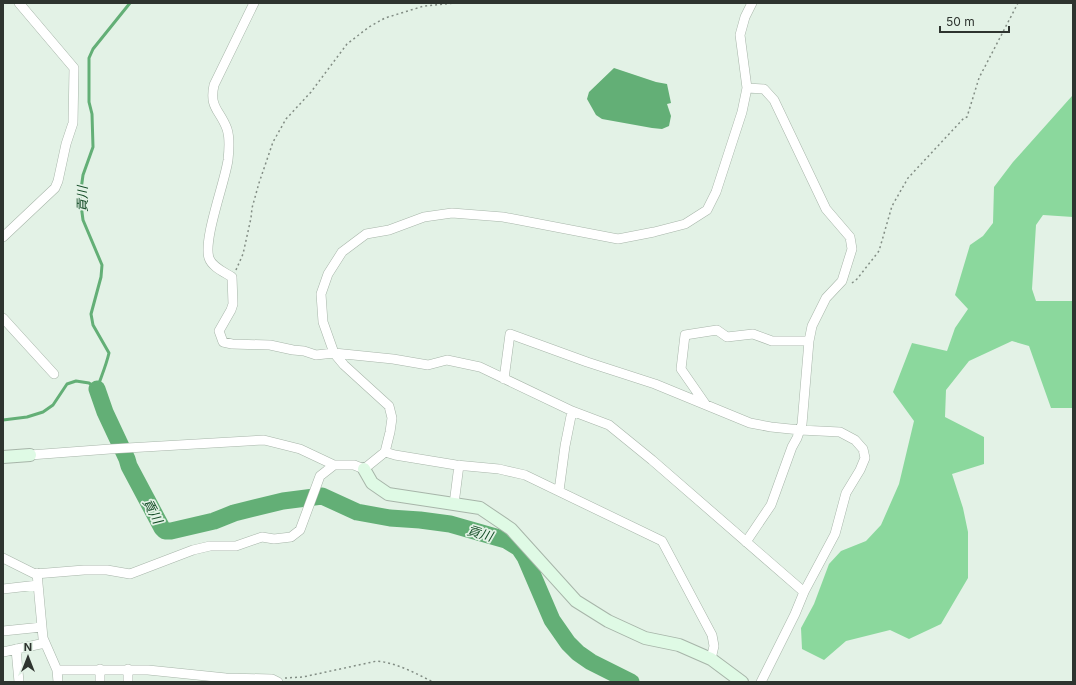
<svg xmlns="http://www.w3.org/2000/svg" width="1076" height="685" font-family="Inter,'Noto Sans JP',sans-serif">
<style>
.green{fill:#8bd89d}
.water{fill:#63af76}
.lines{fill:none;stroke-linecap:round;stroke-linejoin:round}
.stream{stroke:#63af76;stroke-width:3}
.river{stroke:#63af76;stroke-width:17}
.street-casing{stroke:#a7b5a9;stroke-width:10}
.secondary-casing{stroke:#a7b5a9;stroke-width:14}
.path{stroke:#828d84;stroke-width:1.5;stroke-dasharray:2 3;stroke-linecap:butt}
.street{stroke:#fff;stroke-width:9}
.secondary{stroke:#dffae5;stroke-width:12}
.labels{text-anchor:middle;stroke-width:3.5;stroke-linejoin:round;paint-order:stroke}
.water-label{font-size:13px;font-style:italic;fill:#124b25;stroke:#e3f2e6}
</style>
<rect width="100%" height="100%" fill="#e3f2e6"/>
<path class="green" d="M 1073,91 L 1073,217 L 1043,215 L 1036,225 L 1032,289 L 1036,301 L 1073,301 L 1073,408 L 1051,408 L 1029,346 L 1012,341 L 969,361 L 946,390 L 945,417 L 984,437 L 984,464 L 952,474 L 963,508 L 968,532 L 968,578 L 941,624 L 909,639 L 890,630 L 846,641 L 824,660 L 802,649 L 801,628 L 814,604 L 829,564 L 841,551 L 866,541 L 881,525 L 899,484 L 914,421 L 893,392 L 912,343 L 947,351 L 955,328 L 968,309 L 955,295 L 970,245 L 983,236 L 993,223 L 994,187 L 1013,162 L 1072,96 Z"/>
<path class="water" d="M 614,68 L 656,82 L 667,84 L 671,103 L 667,104 L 671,116 L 669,126 L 662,129 L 652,128 L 602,119 L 596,115 L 587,99 L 589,92 Z"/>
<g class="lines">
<path class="stream" d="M 3,420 L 27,417 L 43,412 L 53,405 L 67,384 L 76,381 L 89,383 L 97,389 C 101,377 106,366 109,353 L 93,325 L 91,314 L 101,277 L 102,265 L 83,220 L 80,197 L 83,175 L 93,147 L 92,114 L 89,102 L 89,58 L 93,49 L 130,3"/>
<path class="river" d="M 97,389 L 105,412 L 127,459 L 129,466 L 162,528 L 165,531 L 171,531 L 214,521 L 234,513 L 283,501 L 322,496 L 357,512 L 390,518 L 420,520 L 450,524 L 506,540 L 519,548 L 525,557 L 552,620 L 568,643 L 578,653 L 591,662 L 631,682"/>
<g class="street-casing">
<path id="street" d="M 254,3 L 214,85 C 209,108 220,110 227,129 C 230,138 229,151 228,160 C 225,182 203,239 209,258 C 212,267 224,272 232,277 L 233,304 L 231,310 L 219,331 L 223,342 L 232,344 L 270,345 L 293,350 L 304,351 L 316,355 L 334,353 L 393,359 L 428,365 L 447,360 L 480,367 L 572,411 L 609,425 L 652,460 L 804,592
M 3,237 L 55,188 L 58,181 L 66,144 L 73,123 L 74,68 L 19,3
M 3,318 L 54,374
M 504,379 L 510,334 L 587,362 L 655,384 L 750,423 L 771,427 L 800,430 L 840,432 L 855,440 L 863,449 L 865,458 L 860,470 L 846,493 L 835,534 L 804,592 L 795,614 L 761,682
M 706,405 L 681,369 L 685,335 L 717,330 L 727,337 L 753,334 L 772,341 L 809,341
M 385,452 L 395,455 L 456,465 L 499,469 L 525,475 L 662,541 L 712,635 L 714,646 L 711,659
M 30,455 L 110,449 L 264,440 L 300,449 L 334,465 L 354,465 L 364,469 L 385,452 L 390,432 L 392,418 L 389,406 L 344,365 L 334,353 L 323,322 L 321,294 L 328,274 L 342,252 L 366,234 L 389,230 L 424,217 L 452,213 L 503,217 L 618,239 L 654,232 L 685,224 L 707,210 L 716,192 L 742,112 L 747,88 L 740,35 L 745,17 L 752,3
M 559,491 L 565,446 L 572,411
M 454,504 L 459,465
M 746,542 L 771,505 L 792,447 L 797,438 L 802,424 L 809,341 L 812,326 L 826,298 L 842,281 L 852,249 L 850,237 L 826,209 L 774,100 L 764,89 L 747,88
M 3,558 L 35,574 L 84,570 L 107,570 L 130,574 L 193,550 L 210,546 L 236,546 L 262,537 L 274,539 L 291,537 L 300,530 L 320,476 L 334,465
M 37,573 L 43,638 L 57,670 L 58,682
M 3,589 L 38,585
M 3,631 L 42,627
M 16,649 L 19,682
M 3,652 L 45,643
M 57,670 L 148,670 L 226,678 L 272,679 L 278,682
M 100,682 L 100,669
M 128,682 L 128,669"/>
</g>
<g class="secondary-casing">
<path id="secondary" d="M 3,457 L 30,455
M 364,469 L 372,483 L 388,494 L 480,508 L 511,529 L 576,601 L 608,621 L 645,638 L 679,645 L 711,659 L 742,682"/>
</g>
<path class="path" d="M 236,270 L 243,254 L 251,218 L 252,208 L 259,183 L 273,142 L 286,119 L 311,92 L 347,44 L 369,27 L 385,18 L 424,6 L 454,3
M 852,283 L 857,279 L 879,251 L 892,206 L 908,178 L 964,118 L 967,117 L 979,78 L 1018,3
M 285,678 L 303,677 L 377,661 C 397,663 415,673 433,682"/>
<use href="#street" class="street"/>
<use href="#secondary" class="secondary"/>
</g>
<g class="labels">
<g class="water-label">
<text transform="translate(82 199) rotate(-90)" y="5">貢川</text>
<text transform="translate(153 511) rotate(62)" y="5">貢川</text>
<text transform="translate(480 533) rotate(16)" y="5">貢川</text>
</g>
</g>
<rect width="1076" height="685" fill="none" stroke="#2e342f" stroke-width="8"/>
<g transform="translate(28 657)" stroke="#e3f2e6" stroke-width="3" paint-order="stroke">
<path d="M0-3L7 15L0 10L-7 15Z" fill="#2e342f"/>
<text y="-6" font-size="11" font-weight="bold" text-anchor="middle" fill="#2e342f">N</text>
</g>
<path d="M940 26v6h69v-6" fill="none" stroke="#2e342f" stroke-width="2"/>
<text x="946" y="26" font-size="12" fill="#2e342f" stroke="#e3f2e6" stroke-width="3" paint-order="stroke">50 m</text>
</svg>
